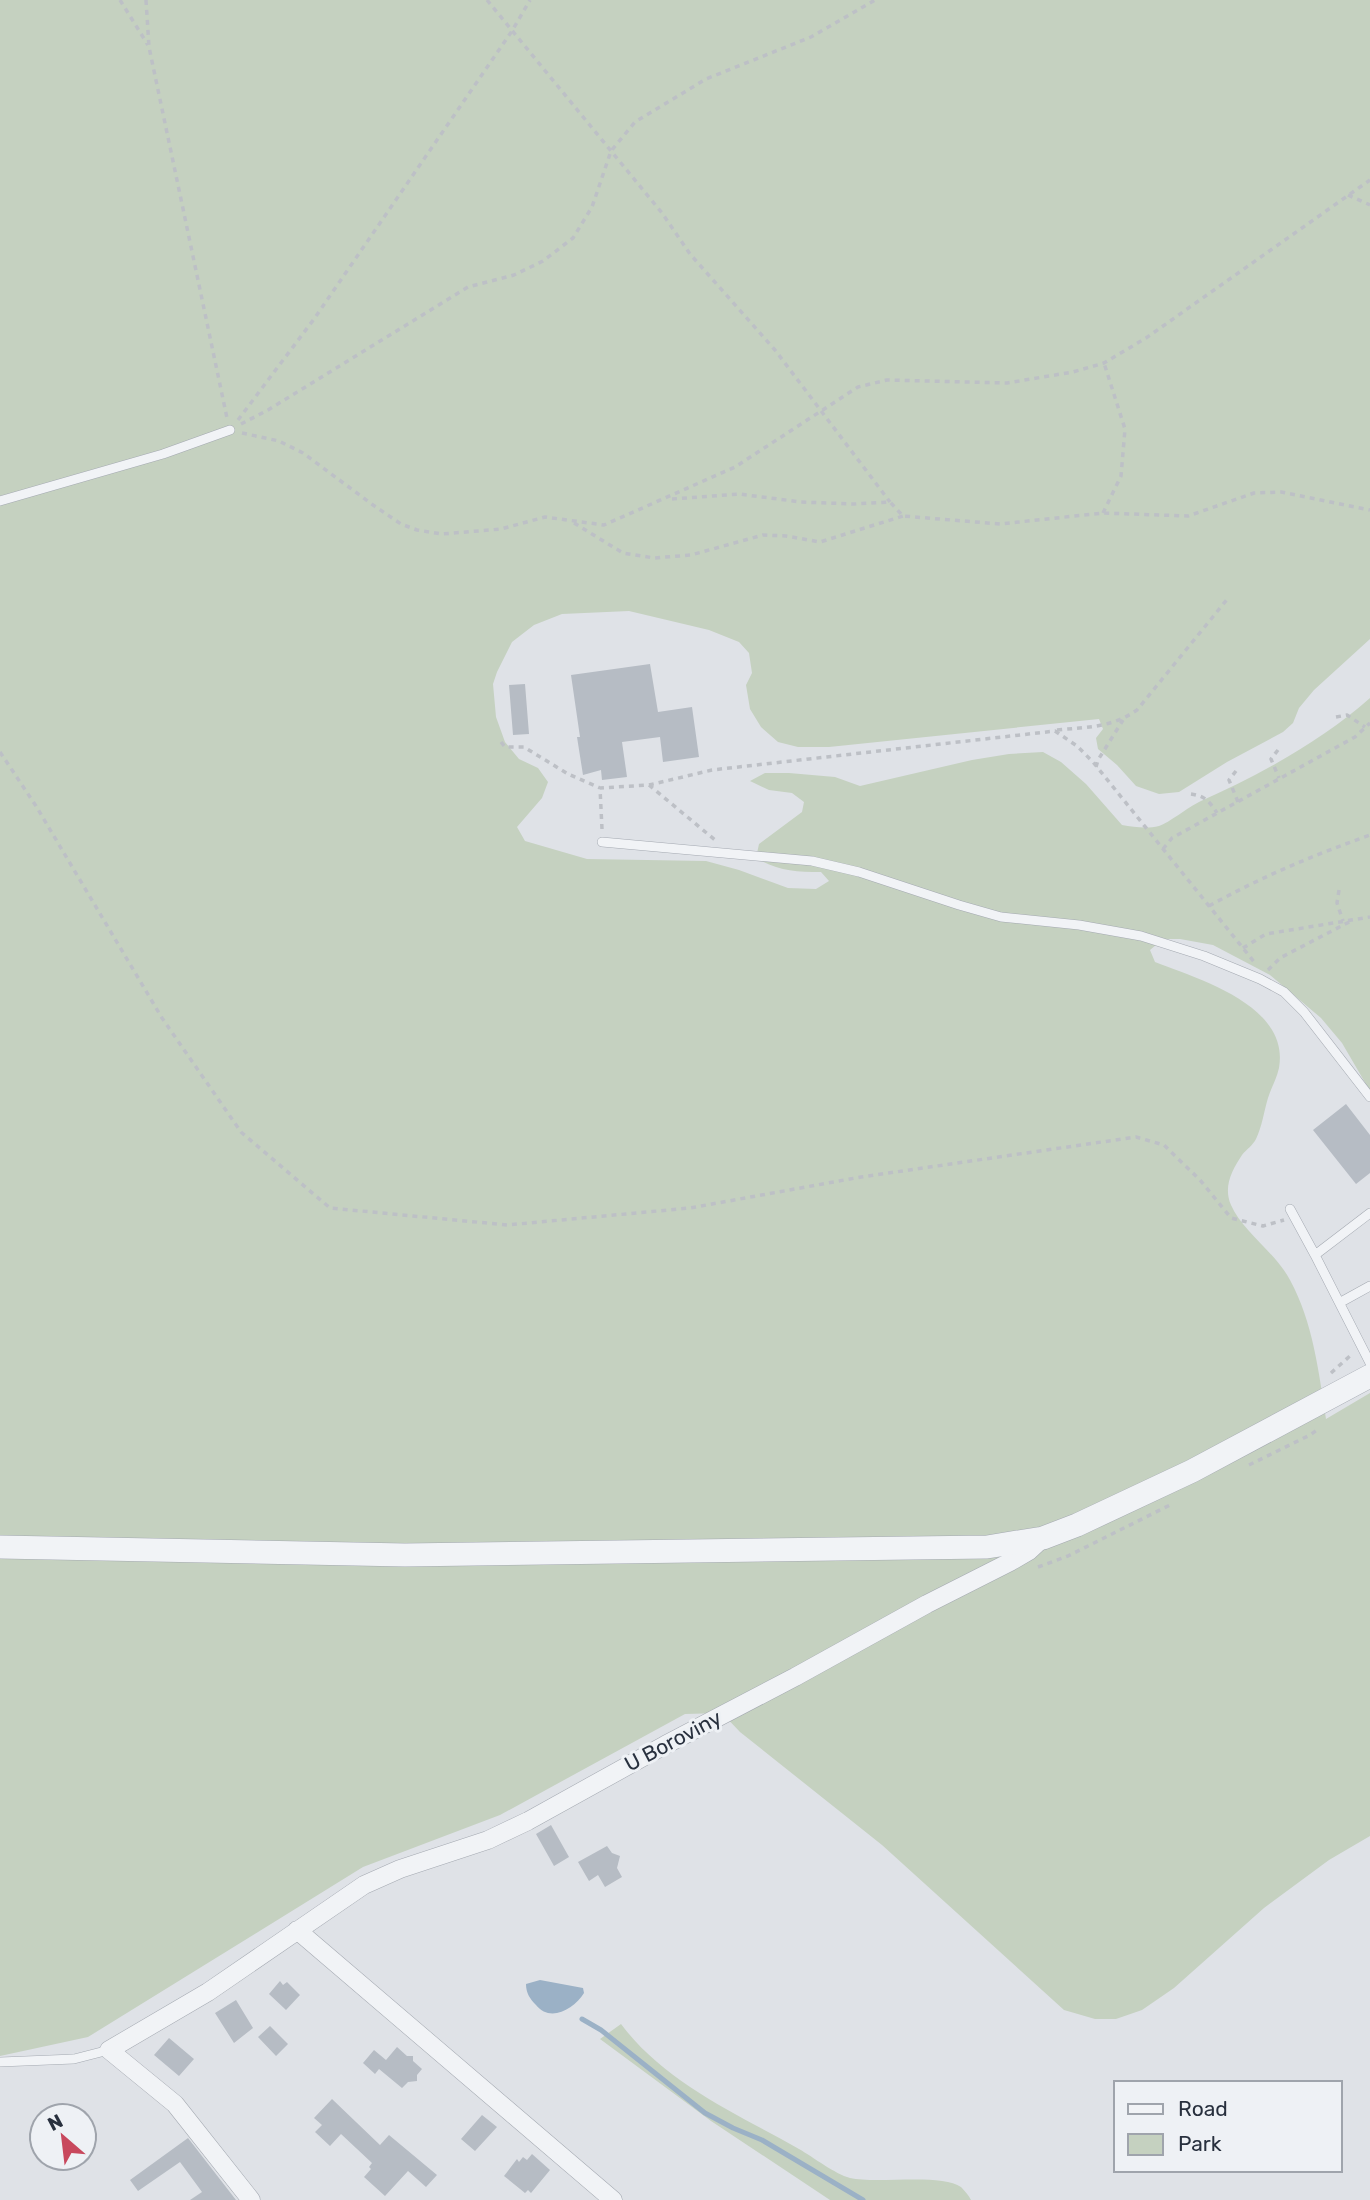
<svg xmlns="http://www.w3.org/2000/svg" width="1370" height="2200" font-family="Rubik,sans-serif">
<style>
.green{fill:#c5d1c0}
.water{fill:#9bb1c6}
.lines{fill:none;stroke-linecap:round;stroke-linejoin:round}
.stream{stroke:#9bb1c6;stroke-width:5}
.building{fill:#b6bcc4}
.service-casing{stroke:#a4a9b1;stroke-width:10}
.minor-casing{stroke:#a4a9b1;stroke-width:19}
.tertiary-casing{stroke:#a4a9b1;stroke-width:24}
.path{stroke:#bdc0c6;stroke-width:3.5;stroke-dasharray:5 5;stroke-linecap:butt}
.service{stroke:#f1f3f6;stroke-width:9}
.minor{stroke:#f1f3f6;stroke-width:18}
.tertiary{stroke:#f1f3f6;stroke-width:23}
.labels{text-anchor:middle;stroke-width:6;stroke-linejoin:round;paint-order:stroke}
.street-label{font-size:21px;fill:#28303e;stroke:#eef1f5}
</style>
<rect width="100%" height="100%" fill="#dfe2e7"/>
<path class="green" d="M 0,0 L 1370,0 L 1370,639 L 1314,690 L 1299,708 L 1293,723 L 1283,732 L 1227,762 L 1179,792 L 1159,794 L 1136,786 L 1117,765 L 1098,749 L 1096,738 L 1103,729 L 1099,719 L 829,747 L 798,747 L 778,742 L 761,727 L 750,709 L 746,685 L 752,673 L 749,653 L 739,642 L 709,630 L 629,611 L 562,614 L 534,625 L 512,642 L 497,672 L 493,684 L 496,717 L 505,742 L 519,759 L 538,768 L 548,782 L 542,798 L 517,827 L 525,841 L 587,859 L 706,861 L 739,870 L 788,888 L 816,889 L 829,881 L 821,872 C 795,872 778,871 756,858 L 759,844 L 802,812 L 804,802 L 792,793 L 769,790 L 750,781 L 765,773 L 789,773 L 835,777 L 860,786 L 972,760 L 1009,754 L 1043,752 L 1061,762 L 1086,784 L 1122,825 C 1134,827 1147,829 1159,826 C 1169,823 1188,807 1201,801 C 1261,774 1320,742 1370,698 L 1370,1091 L 1342,1043 L 1321,1018 L 1270,975 L 1213,945 L 1180,939 L 1163,939 L 1150,950 L 1155,962 C 1198,979 1290,1005 1279,1068 C 1277,1078 1271,1088 1268,1098 C 1264,1111 1262,1127 1256,1139 C 1253,1145 1246,1150 1242,1155 C 1232,1170 1223,1187 1231,1205 C 1242,1231 1276,1253 1290,1280 C 1313,1322 1319,1373 1326,1419 L 1370,1393 L 1370,1836 L 1329,1860 L 1264,1908 L 1174,1988 L 1142,2010 L 1116,2019 L 1095,2019 L 1064,2010 L 882,1845 L 740,1732 L 722,1713 L 685,1714 L 500,1815 L 363,1867 L 88,2037 L 0,2056 Z
M 621,2024 C 664,2082 737,2114 799,2149 C 813,2157 835,2174 850,2178 C 877,2184 942,2173 961,2187 C 965,2191 969,2196 971,2200 L 830,2200 L 711,2121 L 600,2039 Z"/>
<path class="water" d="M 540,1980 L 583,1988 L 584,1993 C 574,2009 550,2023 536,2005 C 530,1999 526,1993 526,1984 Z"/>
<g class="lines">
<path class="stream" d="M 582,2019 L 601,2030 L 705,2113 L 733,2128 L 762,2140 L 863,2200"/>
</g>
<path class="building" d="M 650,664 L 658,712 L 692,707 L 699,757 L 663,762 L 660,737 L 622,742 L 627,777 L 602,780 L 601,770 L 583,775 L 577,737 L 580,737 L 571,675 Z
M 525,684 L 529,734 L 513,735 L 509,685 Z
M 1346,1104 L 1370,1135 L 1370,1173 L 1356,1184 L 1313,1130 Z
M 551,1825 L 569,1857 L 554,1866 L 536,1834 Z
M 607,1846 L 612,1853 L 620,1856 L 617,1868 L 622,1877 L 605,1887 L 598,1875 L 589,1881 L 578,1862 Z
M 280,1981 L 283,1985 L 287,1982 L 300,1995 L 286,2010 L 269,1994 Z
M 236,2000 L 253,2028 L 234,2043 L 215,2013 Z
M 270,2026 L 288,2044 L 276,2056 L 258,2037 Z
M 169,2038 L 194,2059 L 179,2076 L 154,2055 Z
M 397,2047 L 407,2056 L 413,2056 L 413,2061 L 422,2069 L 417,2075 L 417,2081 L 408,2082 L 402,2088 L 379,2069 L 375,2074 L 363,2063 L 374,2050 L 386,2060 Z
M 332,2099 L 380,2145 L 389,2135 L 437,2175 L 426,2187 L 408,2171 L 385,2196 L 364,2177 L 371,2169 L 369,2167 L 372,2163 L 341,2134 L 330,2146 L 315,2132 L 322,2125 L 314,2118 Z
M 482,2115 L 497,2127 L 475,2151 L 461,2139 Z
M 188,2138 L 236,2200 L 190,2200 L 202,2192 L 180,2162 L 138,2191 L 130,2180 Z
M 532,2154 L 550,2170 L 531,2193 L 528,2190 L 525,2193 L 504,2176 L 517,2159 L 519,2162 L 523,2157 L 527,2160 Z"/>
<g class="lines">
<g class="service-casing">
<path id="service" d="M 0,501 L 163,454 L 230,430
M 602,842 L 812,861 L 859,872 L 959,905 L 1001,917 L 1079,925 L 1141,936 L 1204,956 L 1260,979 L 1284,992 L 1304,1012 L 1370,1097
M 1290,1209 L 1315,1255
M 1370,1213 L 1315,1255 L 1370,1363
M 1341,1302 L 1370,1286
M 0,2062 L 74,2059 L 109,2050"/>
</g>
<g class="minor-casing">
<path id="minor" d="M 297,1930 L 613,2200
M 251,2200 L 175,2104 L 109,2050 L 208,1992 L 364,1885 L 400,1869 L 488,1840 L 528,1821 L 665,1745 L 795,1677 L 927,1604 L 1010,1562 L 1029,1551 L 1043,1538"/>
</g>
<g class="tertiary-casing">
<path id="tertiary" d="M 0,1547 L 405,1555 L 987,1547 L 1043,1538 L 1077,1525 L 1192,1471 L 1370,1376"/>
</g>
<path class="path" d="M 120,0 L 148,45
M 146,0 L 149,47 L 227,418
M 487,0 L 662,213 L 690,254 L 775,350 L 890,502
M 1348,195 L 1370,205
M 238,420 L 314,319 L 512,31 L 530,0
M 241,424 L 268,410 L 468,287 L 514,275 L 543,261 L 573,238 L 592,207 L 611,151 L 635,122 L 706,79 L 811,37 L 875,0
M 242,433 L 279,441 L 303,453 L 373,505 L 401,524 L 417,530 L 442,534 L 501,529 L 545,517 L 604,525 L 735,467 L 858,387 L 887,380 L 1007,383 L 1073,372 L 1104,363 L 1146,338 L 1370,180
M 672,499 L 739,494 L 801,502 L 854,504 L 890,502 L 903,516 L 1000,524 L 1103,513 L 1188,516 L 1254,493 L 1281,492 L 1370,510
M 1103,513 L 1121,476 L 1125,429 L 1104,363
M 574,523 L 623,553 L 654,558 L 691,555 L 763,535 L 786,536 L 820,542 L 903,516
M 1336,717 L 1347,715 L 1365,727
M 1057,730 C 1087,727 1111,728 1137,710 L 1229,597
M 501,742 L 505,747 L 524,747 L 568,774 L 600,788
M 1278,750 L 1271,759 L 1279,778
M 0,752 L 36,806 L 162,1018 L 241,1132 L 330,1208 L 507,1225 L 690,1208 L 861,1177 L 1136,1137 L 1164,1145 L 1200,1180 L 1231,1218 L 1263,1226 L 1284,1220
M 1096,767 L 1098,760 L 1123,720
M 1236,771 L 1229,780 L 1238,802
M 649,785 L 715,840
M 1191,794 C 1205,796 1209,801 1217,813
M 602,829 L 600,788 L 649,785 L 712,770 L 1055,731 L 1077,746 L 1093,762 L 1255,963
M 1163,849 L 1172,838 L 1355,737 L 1370,723
M 1339,890 L 1337,903 L 1343,921
M 1209,906 C 1261,877 1314,855 1370,835
M 1243,948 L 1266,934 L 1370,917
M 1268,970 L 1280,958 L 1351,921
M 1331,1373 L 1351,1355
M 1249,1465 L 1310,1435 L 1317,1430 L 1318,1427
M 1038,1567 L 1068,1556 L 1170,1505"/>
<use href="#service" class="service"/>
<use href="#minor" class="minor"/>
<use href="#tertiary" class="tertiary"/>
</g>
<g class="labels">
<g class="street-label">
<text transform="translate(673 1741) rotate(-28)" y="7">U Boroviny</text>
</g>
</g>
<rect x="1114" y="2081" width="228" height="91" fill="#eef1f5" stroke="#9fa4ac" stroke-width="2"/>
<rect x="1128" y="2104" width="35" height="10" fill="#f1f3f6" stroke="#9fa4ac" stroke-width="2"/>
<text x="1178" y="2116" font-size="21" fill="#28303e">Road</text>
<rect x="1128" y="2134" width="35" height="21" fill="#c5d1c0" stroke="#9fa4ac" stroke-width="2"/>
<text x="1178" y="2151" font-size="21" fill="#28303e">Park</text>
<g transform="translate(63 2137) rotate(332)"><circle r="33" fill="#eef1f5" stroke="#9fa4ac" stroke-width="2"/>
<path d="M0-5L12 26L0 18L-12 26Z" fill="#c8485d"/>
<text y="-10" font-size="19" font-weight="bold" text-anchor="middle" fill="#28303e">N</text>
</g>
</svg>
